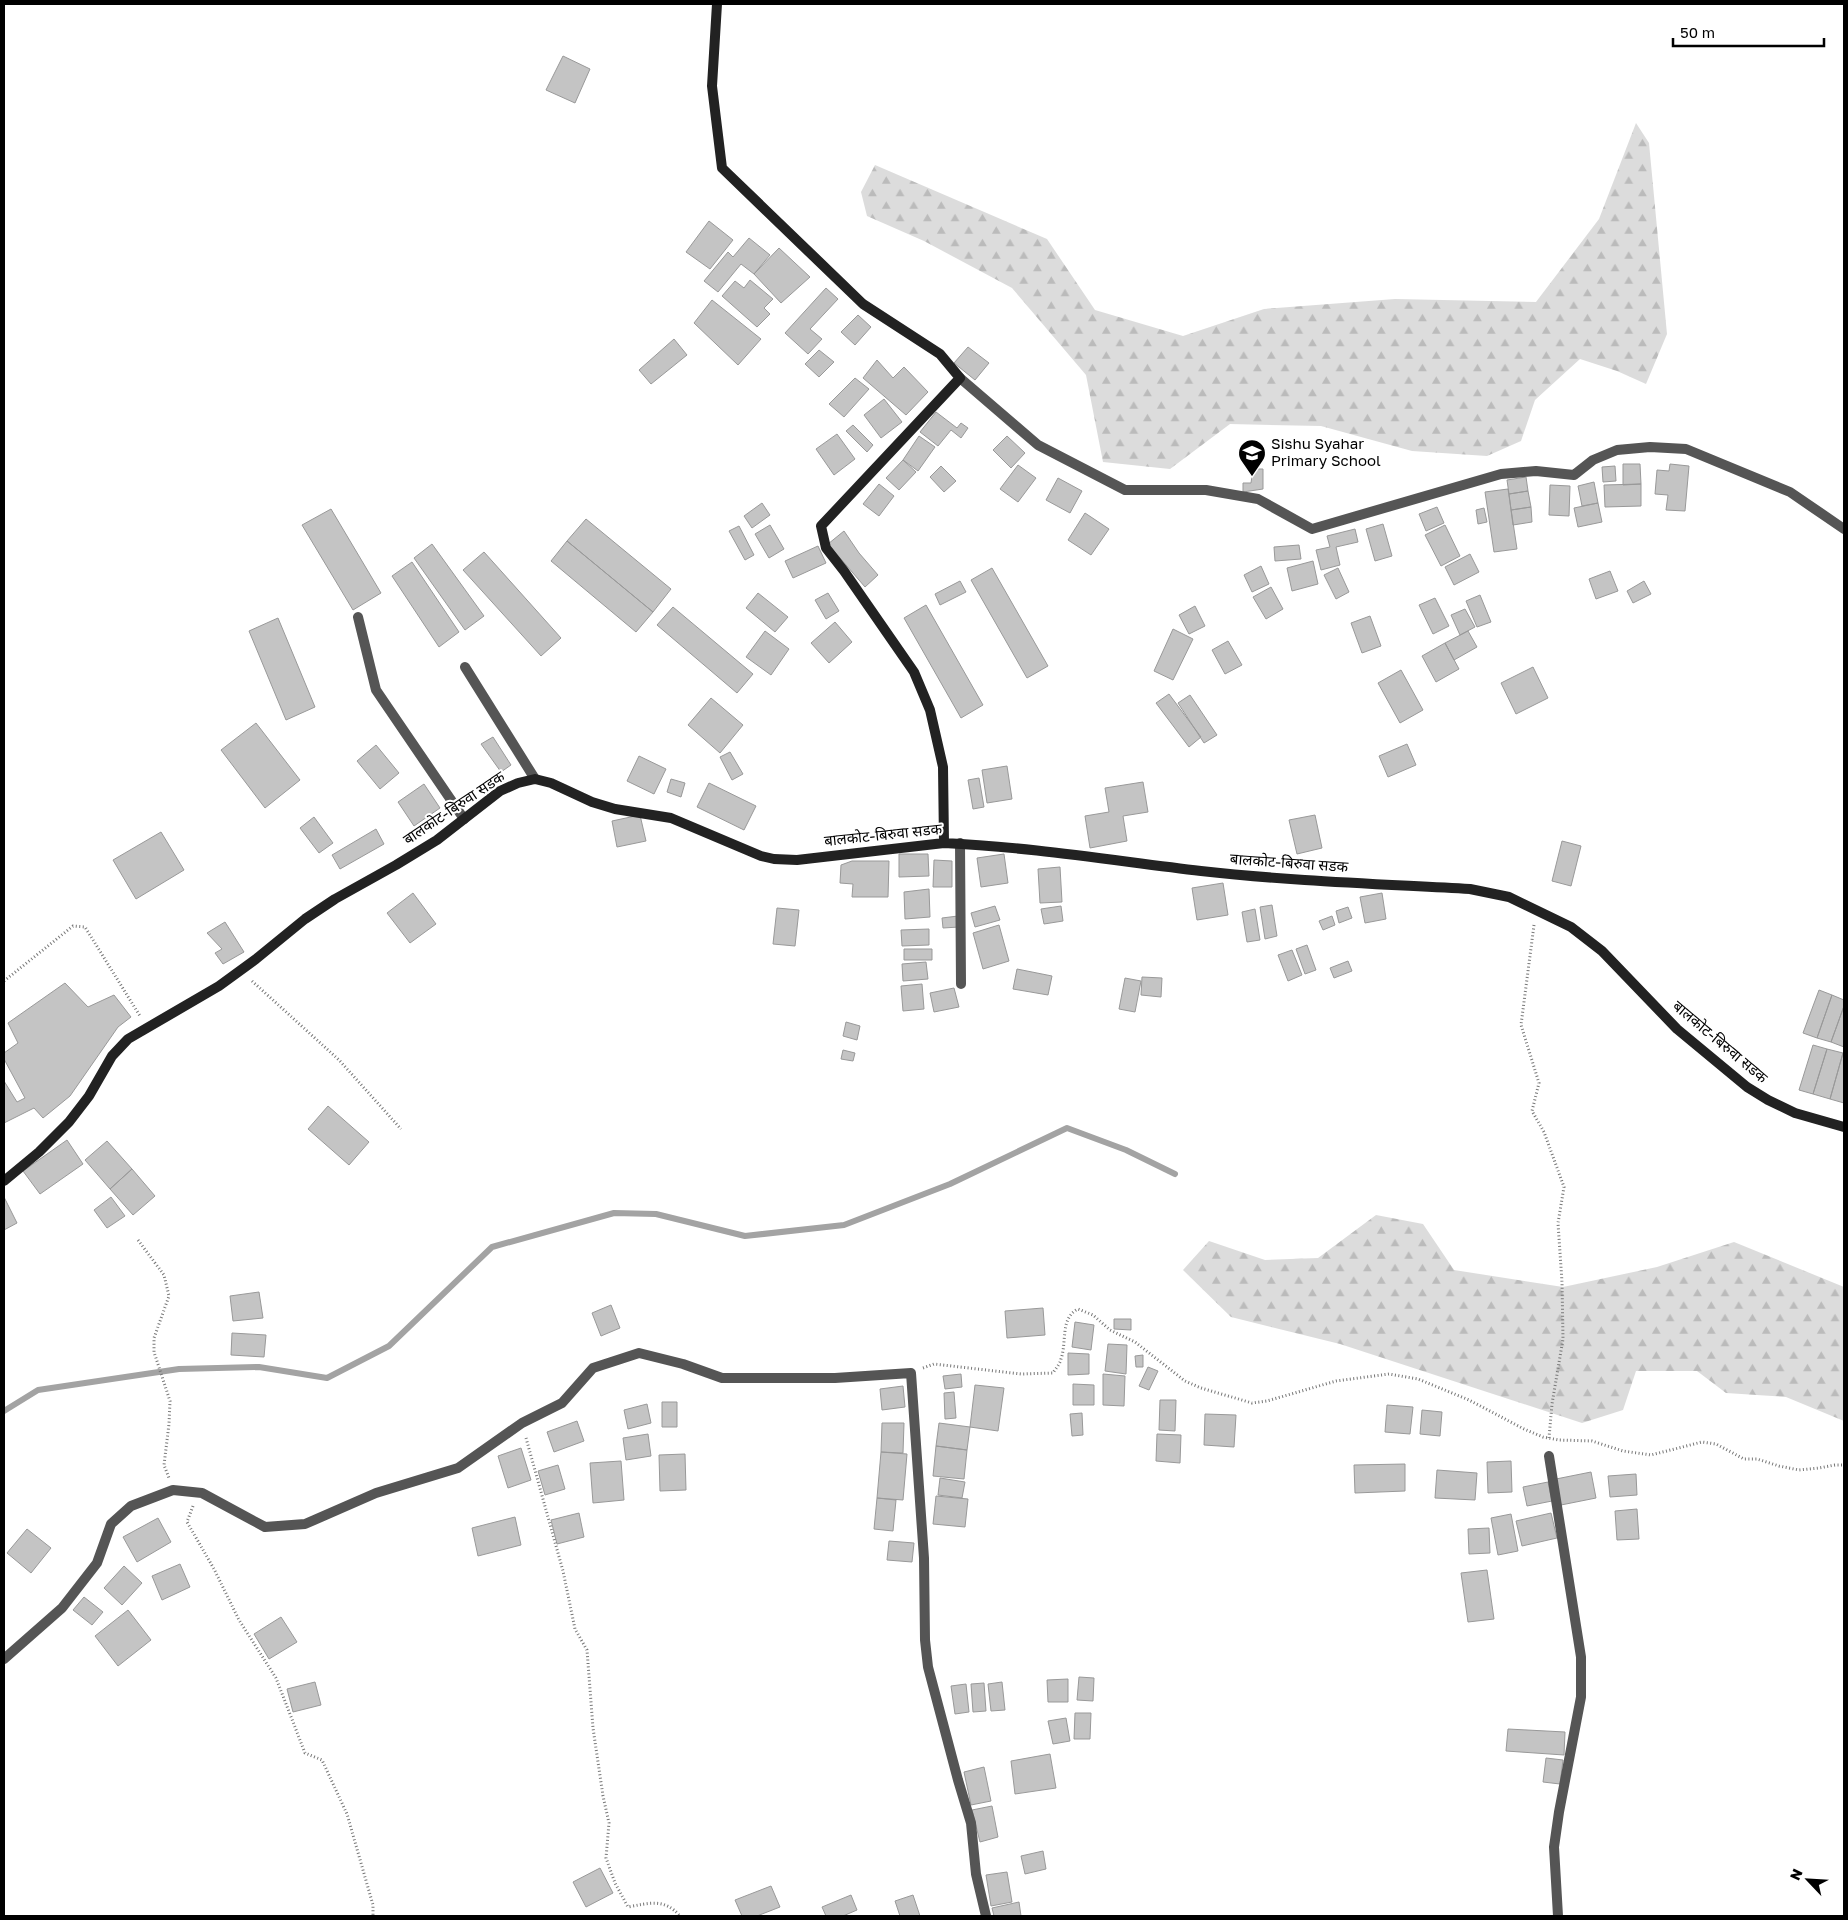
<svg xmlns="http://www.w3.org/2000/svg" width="1848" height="1920" font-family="'Golos Text','Noto Sans Devanagari',sans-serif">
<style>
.forest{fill:url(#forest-firs)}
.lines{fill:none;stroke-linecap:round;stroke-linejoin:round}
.stream{stroke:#a3a3a3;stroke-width:6}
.building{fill:#c4c4c4;stroke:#999}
.path{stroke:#777;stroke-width:3;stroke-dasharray:1 2.5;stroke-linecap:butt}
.lane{stroke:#555;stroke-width:10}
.street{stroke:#555;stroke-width:10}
.secondary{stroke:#222;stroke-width:10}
.labels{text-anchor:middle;stroke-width:4;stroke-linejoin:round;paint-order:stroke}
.poi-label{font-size:15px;fill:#000;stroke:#fff;text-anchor:start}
.street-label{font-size:15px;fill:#000;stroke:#fff}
</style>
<defs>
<pattern id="forest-firs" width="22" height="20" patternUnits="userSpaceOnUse" patternTransform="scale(1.25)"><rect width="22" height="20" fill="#dcdcdc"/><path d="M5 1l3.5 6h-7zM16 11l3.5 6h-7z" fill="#bbb"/></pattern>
</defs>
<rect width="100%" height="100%" fill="#fff"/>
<path class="forest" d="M 1636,123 L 1649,143 L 1667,334 L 1646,384 L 1617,371 L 1580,359 L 1535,400 L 1521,441 L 1487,456 L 1412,451 L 1321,426 L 1230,424 L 1170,469 L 1103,462 L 1086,375 L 1012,288 L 924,241 L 867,216 L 861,192 L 875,165 L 1047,239 L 1095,310 L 1183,336 L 1264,309 L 1395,299 L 1536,302 L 1599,219 Z
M 1376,1215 L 1423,1224 L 1454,1270 L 1563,1287 L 1657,1267 L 1734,1242 L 1844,1287 L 1844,1421 L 1786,1397 L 1726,1393 L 1697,1371 L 1636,1371 L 1623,1410 L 1582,1423 L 1340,1344 L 1231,1317 L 1183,1270 L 1209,1241 L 1265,1260 L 1318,1258 Z"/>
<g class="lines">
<path class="stream" d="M 4,1411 L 38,1390 L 179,1369 L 259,1367 L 327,1378 L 389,1346 L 492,1247 L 614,1213 L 656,1214 L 745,1236 L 844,1225 L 950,1184 L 1067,1128 L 1126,1150 L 1175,1174"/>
</g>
<path class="building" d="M 563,56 L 590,69 L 575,103 L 546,90 Z
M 709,221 L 733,240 L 710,269 L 686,252 Z
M 749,238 L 770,255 L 754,274 L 741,264 L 718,292 L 704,281 L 728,252 L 733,257 Z
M 779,248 L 810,277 L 781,303 L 754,274 Z
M 750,280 L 773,299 L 764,308 L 770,314 L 757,327 L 722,296 L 735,281 L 744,288 Z
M 826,288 L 838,299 L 810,329 L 822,339 L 808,354 L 785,333 Z
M 712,300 L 761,339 L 738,365 L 694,323 Z
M 858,315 L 871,327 L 855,345 L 841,332 Z
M 674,339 L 687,355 L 651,384 L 639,370 Z
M 968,347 L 989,363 L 975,380 L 954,363 Z
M 819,350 L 834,362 L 819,377 L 805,364 Z
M 877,360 L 893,378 L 904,367 L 928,392 L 906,415 L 863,378 Z
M 855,378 L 869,389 L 844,417 L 829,404 Z
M 884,399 L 902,422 L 881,438 L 864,415 Z
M 936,412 L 957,428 L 961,423 L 968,428 L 961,438 L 951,430 L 938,446 L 920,432 Z
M 853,425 L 873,445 L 867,452 L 846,431 Z
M 837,434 L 855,459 L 834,475 L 816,449 Z
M 919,436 L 935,447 L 918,471 L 903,460 Z
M 1007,436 L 1025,453 L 1011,468 L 993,450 Z
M 903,460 L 916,472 L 899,490 L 886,478 Z
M 1623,464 L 1640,464 L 1641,484 L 1623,485 Z
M 1670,464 L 1689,466 L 1685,511 L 1666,510 L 1668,495 L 1655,494 L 1657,470 L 1669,471 Z
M 1018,465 L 1036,478 L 1018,502 L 1000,489 Z
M 941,466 L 956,481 L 944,492 L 930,477 Z
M 1615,466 L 1616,481 L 1603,482 L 1602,467 Z
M 1253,469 L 1263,469 L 1263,489 L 1243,492 L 1243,483 L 1251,483 Z
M 1526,477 L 1528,491 L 1509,494 L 1507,480 Z
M 1058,478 L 1082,491 L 1070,513 L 1046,500 Z
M 1594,482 L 1598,503 L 1582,506 L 1578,486 Z
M 879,484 L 894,496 L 879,516 L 863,504 Z
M 1641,484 L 1641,506 L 1605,507 L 1604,485 Z
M 1550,485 L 1570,486 L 1569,516 L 1549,515 Z
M 1508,489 L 1517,549 L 1494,552 L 1485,492 Z
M 1528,491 L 1531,507 L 1511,510 L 1509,494 Z
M 762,503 L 770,515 L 752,528 L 744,516 Z
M 1598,503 L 1602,522 L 1578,527 L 1574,508 Z
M 1437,507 L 1444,523 L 1426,531 L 1419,514 Z
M 1531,507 L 1532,522 L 1513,525 L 1511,510 Z
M 1484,508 L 1487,522 L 1478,524 L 1476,510 Z
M 331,509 L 381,593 L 353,610 L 302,525 Z
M 1085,513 L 1109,529 L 1091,555 L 1068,540 Z
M 586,519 L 671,589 L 653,612 L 567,541 Z
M 1383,524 L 1392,556 L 1375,561 L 1366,529 Z
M 770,525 L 784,549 L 769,558 L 755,534 Z
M 1445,525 L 1460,556 L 1441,566 L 1425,535 Z
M 739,526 L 754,555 L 745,560 L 729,531 Z
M 1355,529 L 1358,542 L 1336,547 L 1340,565 L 1321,570 L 1316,550 L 1330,547 L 1327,536 Z
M 844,531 L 859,553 L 878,575 L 865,587 L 828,544 Z
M 567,541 L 653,612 L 636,632 L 551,561 Z
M 432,544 L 484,616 L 465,630 L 414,558 Z
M 1299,545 L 1301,559 L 1275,561 L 1274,547 Z
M 818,546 L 826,563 L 793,578 L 785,561 Z
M 484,552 L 561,638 L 541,656 L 463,570 Z
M 1470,554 L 1479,572 L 1454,585 L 1445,567 Z
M 1313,561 L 1318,584 L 1292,591 L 1287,568 Z
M 412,562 L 459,632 L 439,647 L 392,576 Z
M 1261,566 L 1269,584 L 1252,592 L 1244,575 Z
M 992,568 L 1048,666 L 1027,678 L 971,580 Z
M 1338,568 L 1349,592 L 1336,599 L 1324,575 Z
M 1610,571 L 1618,591 L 1596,599 L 1589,579 Z
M 960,581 L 966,592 L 940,605 L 935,594 Z
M 1644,581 L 1651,594 L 1633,603 L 1627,591 Z
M 1271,587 L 1283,609 L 1266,619 L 1253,597 Z
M 758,593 L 788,617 L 775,632 L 746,608 Z
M 828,593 L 839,611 L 826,619 L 815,600 Z
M 1480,595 L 1491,622 L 1477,627 L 1466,601 Z
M 1435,598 L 1449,626 L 1433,634 L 1419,605 Z
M 926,605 L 983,705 L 961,718 L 904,618 Z
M 1195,606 L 1205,626 L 1189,634 L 1179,615 Z
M 673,607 L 753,674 L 737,693 L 657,625 Z
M 1465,609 L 1475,627 L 1460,635 L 1451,615 Z
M 1370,616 L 1381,646 L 1362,653 L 1351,623 Z
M 278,618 L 315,707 L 286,720 L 249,631 Z
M 835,622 L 852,642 L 829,663 L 811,643 Z
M 1173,629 L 1193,639 L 1173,680 L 1154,671 Z
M 765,631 L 789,649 L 771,675 L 746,657 Z
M 1468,631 L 1477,647 L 1454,660 L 1445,643 Z
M 1228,641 L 1242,665 L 1225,674 L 1212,650 Z
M 1445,643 L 1459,669 L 1436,682 L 1422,656 Z
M 1533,667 L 1548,698 L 1516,714 L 1501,683 Z
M 1401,670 L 1423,710 L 1400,723 L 1378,683 Z
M 1169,694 L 1201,737 L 1189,747 L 1156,703 Z
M 1190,695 L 1217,735 L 1204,743 L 1178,703 Z
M 711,698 L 743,725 L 720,753 L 688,725 Z
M 256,723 L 300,780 L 265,808 L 221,750 Z
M 493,737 L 511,765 L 501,772 L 481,744 Z
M 1407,744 L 1416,765 L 1388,777 L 1379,756 Z
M 376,745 L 399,773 L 380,789 L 357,761 Z
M 730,752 L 743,774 L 732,780 L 720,757 Z
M 639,756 L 666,769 L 654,794 L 627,781 Z
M 1007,766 L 1012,799 L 987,803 L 982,770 Z
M 979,778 L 984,807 L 973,809 L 968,780 Z
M 671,779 L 685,783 L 681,797 L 667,792 Z
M 1143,782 L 1148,812 L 1123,816 L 1127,841 L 1090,848 L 1085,816 L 1109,812 L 1105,788 Z
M 709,783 L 756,806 L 744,830 L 697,807 Z
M 424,784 L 440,808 L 414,826 L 398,802 Z
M 640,815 L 646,841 L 617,847 L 612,821 Z
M 1315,815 L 1322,848 L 1297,854 L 1289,820 Z
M 314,817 L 333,843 L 319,853 L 300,828 Z
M 376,829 L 384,844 L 340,869 L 332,855 Z
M 161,832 L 184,870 L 136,899 L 113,860 Z
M 1562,841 L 1581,846 L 1571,886 L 1552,881 Z
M 899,854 L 928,854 L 929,876 L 899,877 Z
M 1004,854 L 1008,883 L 981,887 L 977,858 Z
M 934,860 L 952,861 L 952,887 L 933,887 Z
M 852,861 L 889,861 L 888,897 L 852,897 L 853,884 L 840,883 L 841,865 Z
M 1060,867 L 1062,902 L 1040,903 L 1038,869 Z
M 1223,883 L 1228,915 L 1197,920 L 1192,888 Z
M 929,889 L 930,917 L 905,919 L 904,892 Z
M 413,893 L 436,924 L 410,943 L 387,913 Z
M 1382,893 L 1386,919 L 1365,923 L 1360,897 Z
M 1272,905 L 1277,936 L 1265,939 L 1260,907 Z
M 995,906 L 1000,920 L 975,927 L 971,913 Z
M 1061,906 L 1063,921 L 1044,924 L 1041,909 Z
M 1348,907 L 1352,918 L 1339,923 L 1336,911 Z
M 777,908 L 799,910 L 795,946 L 773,944 Z
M 1255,909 L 1260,940 L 1247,942 L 1242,912 Z
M 958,916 L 959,927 L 943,928 L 942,918 Z
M 1332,916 L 1335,925 L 1323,930 L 1319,921 Z
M 225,922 L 244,952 L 223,964 L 215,953 L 222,949 L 207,933 Z
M 999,925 L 1009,961 L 983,969 L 973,933 Z
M 929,929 L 929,945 L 902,946 L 901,930 Z
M 1307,945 L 1316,970 L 1305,974 L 1296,949 Z
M 904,949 L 932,949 L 932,960 L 904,960 Z
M 1292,950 L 1302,975 L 1288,981 L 1278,955 Z
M 1348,961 L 1352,971 L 1334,978 L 1330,968 Z
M 926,962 L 928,979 L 903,981 L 902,964 Z
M 1017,969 L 1052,976 L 1048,995 L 1013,989 Z
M 1142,977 L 1162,978 L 1161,997 L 1141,995 Z
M 1125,978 L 1141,981 L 1135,1012 L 1119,1009 Z
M 65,983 L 88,1007 L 114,995 L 131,1017 L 118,1027 L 70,1096 L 43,1118 L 34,1108 L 4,1123 L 4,1081 L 17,1102 L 25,1098 L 4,1059 L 4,1053 L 18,1043 L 8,1023 Z
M 922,984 L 924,1009 L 903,1011 L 901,986 Z
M 954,988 L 959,1007 L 934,1012 L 930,993 Z
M 1819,990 L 1832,995 L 1817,1038 L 1803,1033 Z
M 1832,995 L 1844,1000 L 1844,1006 L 1831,1042 L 1817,1038 Z
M 1844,1006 L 1844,1047 L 1831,1042 Z
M 846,1022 L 860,1026 L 857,1040 L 843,1036 Z
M 1813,1045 L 1827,1049 L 1813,1094 L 1799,1090 Z
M 1827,1049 L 1843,1053 L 1830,1099 L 1813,1094 Z
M 843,1050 L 855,1053 L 853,1061 L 841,1059 Z
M 1843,1053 L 1844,1054 L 1844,1103 L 1830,1099 Z
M 328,1106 L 369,1142 L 349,1165 L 308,1129 Z
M 67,1140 L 83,1164 L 40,1194 L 23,1171 Z
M 107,1141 L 132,1169 L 110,1189 L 85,1160 Z
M 132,1169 L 155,1196 L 133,1215 L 110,1189 Z
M 4,1197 L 17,1223 L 4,1230 Z
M 111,1197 L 125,1216 L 107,1228 L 94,1210 Z
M 259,1292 L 263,1318 L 233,1321 L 230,1296 Z
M 611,1305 L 620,1328 L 601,1336 L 592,1313 Z
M 1043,1308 L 1045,1335 L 1007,1338 L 1005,1311 Z
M 1114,1319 L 1131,1319 L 1131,1330 L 1114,1329 Z
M 1075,1322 L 1094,1325 L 1091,1350 L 1072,1347 Z
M 232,1333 L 266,1335 L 264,1357 L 231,1355 Z
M 1108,1344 L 1127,1345 L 1126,1374 L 1105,1371 Z
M 1068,1353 L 1089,1354 L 1089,1374 L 1068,1375 Z
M 1143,1355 L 1143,1367 L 1136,1367 L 1135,1356 Z
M 1148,1367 L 1158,1371 L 1149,1390 L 1139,1386 Z
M 961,1374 L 962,1387 L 945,1389 L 943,1376 Z
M 1103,1374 L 1125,1376 L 1124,1406 L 1103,1405 Z
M 1073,1384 L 1094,1385 L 1094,1405 L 1073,1405 Z
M 975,1385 L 1004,1388 L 998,1431 L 970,1427 Z
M 903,1386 L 905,1407 L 882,1410 L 880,1389 Z
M 954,1392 L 956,1418 L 945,1419 L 944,1393 Z
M 1160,1400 L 1176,1400 L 1175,1431 L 1159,1430 Z
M 662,1402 L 677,1402 L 677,1427 L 662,1427 Z
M 647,1404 L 651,1423 L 628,1429 L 624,1410 Z
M 1387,1405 L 1413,1407 L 1410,1434 L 1385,1432 Z
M 1422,1410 L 1442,1412 L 1440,1436 L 1420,1434 Z
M 1082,1413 L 1083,1435 L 1072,1436 L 1070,1414 Z
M 1205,1414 L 1236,1415 L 1234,1447 L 1204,1445 Z
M 577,1421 L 584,1441 L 554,1452 L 547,1432 Z
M 882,1423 L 904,1423 L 903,1453 L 881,1452 Z
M 939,1423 L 970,1427 L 967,1450 L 936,1446 Z
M 648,1434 L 651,1456 L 626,1460 L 623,1438 Z
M 1157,1434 L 1181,1435 L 1180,1463 L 1156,1461 Z
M 936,1446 L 967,1450 L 964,1479 L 933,1476 Z
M 521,1448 L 531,1480 L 508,1488 L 498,1456 Z
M 881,1452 L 907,1454 L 903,1500 L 877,1498 Z
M 685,1454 L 686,1490 L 660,1491 L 659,1455 Z
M 621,1461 L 624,1500 L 593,1503 L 590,1463 Z
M 1511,1461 L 1512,1492 L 1488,1493 L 1487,1462 Z
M 1405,1464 L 1405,1491 L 1355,1493 L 1354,1465 Z
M 558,1465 L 565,1489 L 545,1495 L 538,1471 Z
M 1437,1470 L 1477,1473 L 1475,1500 L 1435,1498 Z
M 1591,1472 L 1596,1498 L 1561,1505 L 1556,1479 Z
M 1636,1474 L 1637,1495 L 1610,1497 L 1608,1476 Z
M 940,1478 L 965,1482 L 962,1498 L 938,1495 Z
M 1548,1482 L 1552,1501 L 1527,1506 L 1523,1487 Z
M 936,1496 L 968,1499 L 965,1527 L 933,1524 Z
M 877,1498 L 896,1500 L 893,1531 L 874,1529 Z
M 1637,1509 L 1639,1539 L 1617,1540 L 1615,1511 Z
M 579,1513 L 584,1537 L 557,1544 L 551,1520 Z
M 1551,1513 L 1557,1538 L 1522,1546 L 1516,1521 Z
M 1511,1514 L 1518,1551 L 1498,1555 L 1491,1518 Z
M 515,1517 L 521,1545 L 478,1556 L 472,1528 Z
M 158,1518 L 171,1542 L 137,1562 L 123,1537 Z
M 1489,1528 L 1490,1553 L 1469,1554 L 1468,1529 Z
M 27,1529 L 51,1548 L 31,1573 L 7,1553 Z
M 889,1541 L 914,1543 L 912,1562 L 887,1560 Z
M 180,1564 L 190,1587 L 162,1600 L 152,1576 Z
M 124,1566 L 142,1583 L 122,1605 L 104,1588 Z
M 1487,1570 L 1494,1619 L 1468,1622 L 1461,1573 Z
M 84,1597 L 103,1612 L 92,1625 L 73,1610 Z
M 128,1610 L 151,1640 L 118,1666 L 95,1636 Z
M 281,1617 L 297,1642 L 269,1659 L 254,1634 Z
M 1079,1677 L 1094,1678 L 1093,1701 L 1077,1700 Z
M 1068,1679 L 1068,1702 L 1048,1702 L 1047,1680 Z
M 315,1682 L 321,1705 L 293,1712 L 287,1689 Z
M 1002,1682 L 1005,1710 L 991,1711 L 988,1684 Z
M 984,1683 L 986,1711 L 973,1712 L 971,1684 Z
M 966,1684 L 969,1712 L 955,1714 L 951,1686 Z
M 1075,1713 L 1091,1713 L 1090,1739 L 1074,1739 Z
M 1066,1718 L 1070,1741 L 1053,1744 L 1048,1721 Z
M 1508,1729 L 1565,1732 L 1564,1755 L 1506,1751 Z
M 1050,1754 L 1056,1788 L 1015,1794 L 1011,1761 Z
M 1546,1758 L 1563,1760 L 1560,1784 L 1543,1782 Z
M 984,1767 L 991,1801 L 971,1805 L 964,1772 Z
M 992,1806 L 998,1837 L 980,1842 L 972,1810 Z
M 1043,1851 L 1046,1869 L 1025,1874 L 1021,1856 Z
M 600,1868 L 613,1893 L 586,1907 L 573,1882 Z
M 1007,1872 L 1012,1902 L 991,1906 L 986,1875 Z
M 771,1886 L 780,1907 L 757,1916 L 742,1916 L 735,1900 Z
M 851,1895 L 857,1910 L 843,1916 L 826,1916 L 822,1907 Z
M 913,1895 L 920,1916 L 900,1916 L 895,1901 Z
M 1019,1902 L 1021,1916 L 994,1916 L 992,1908 Z"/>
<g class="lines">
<path class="path" d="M 1534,925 L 1521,1025 L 1539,1083 L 1532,1111 L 1544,1132 L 1564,1187 L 1558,1223 L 1562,1282 L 1563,1339 L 1552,1404 L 1549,1438
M 4,981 L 73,926 L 85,927 L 140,1016
M 252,981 L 339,1060 L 401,1129
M 138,1240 L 164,1275 L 169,1296 L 154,1338 L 154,1352 L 170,1401 L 169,1424 L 164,1465 L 169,1478
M 923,1368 L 934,1364 L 1021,1374 L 1053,1373 C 1056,1368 1060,1364 1061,1359 C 1067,1342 1060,1318 1078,1309 L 1093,1315 L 1110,1330 L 1135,1342 L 1185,1381 L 1201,1388 L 1252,1403 L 1267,1401 L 1336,1381 L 1389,1374 L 1418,1379 L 1469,1400 L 1524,1429 L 1543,1437 L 1559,1440 L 1592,1441 L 1623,1451 L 1651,1455 L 1702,1442 L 1716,1444 L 1744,1459 L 1757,1459 L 1779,1466 L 1799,1470 L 1819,1468 L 1835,1465 L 1844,1465
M 526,1438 L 563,1571 L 575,1629 L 587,1650 L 593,1728 L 603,1796 L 609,1823 L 606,1858 L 615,1883 L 628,1907 C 650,1903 664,1898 680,1916
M 193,1506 L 187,1522 L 214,1569 L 239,1620 L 276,1678 L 305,1753 L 322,1760 L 347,1814 L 373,1905 L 373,1916"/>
<path class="lane" d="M 358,617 L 376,690 L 464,819
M 465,667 L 535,779"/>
<path class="street" d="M 960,378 L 1038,445 L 1125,490 L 1206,490 L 1258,499 L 1312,529 L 1501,474 L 1536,471 L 1574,475 L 1593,460 L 1617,450 L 1650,447 L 1686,449 L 1790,492 L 1844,529
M 960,843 L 961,984
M 1549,1456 L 1581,1657 L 1581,1697 L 1559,1812 L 1554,1847 L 1558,1916
M 4,1659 L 62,1608 L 97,1563 L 111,1524 L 131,1506 L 173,1490 L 202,1493 L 265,1527 L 305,1524 L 376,1493 L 458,1468 L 522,1423 L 562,1403 L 593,1368 L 639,1353 L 683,1364 L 722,1378 L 835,1378 L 911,1373 L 924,1558 L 925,1640 L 928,1667 L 958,1780 L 971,1823 L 976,1874 L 986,1916"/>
<path class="secondary" d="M 717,4 L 712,86 L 722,168 L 863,304 L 940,354 L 960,378 L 821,526 L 826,548 L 844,571 L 914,672 L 930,710 L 943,767 L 944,843
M 4,1181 L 39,1152 L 69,1122 L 89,1096 L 112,1056 L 128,1039 L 219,986 L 256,959 L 305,919 L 335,899 L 396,865 L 437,840 L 500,791 L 518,783 L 535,779 L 551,783 L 592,802 L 615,809 L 671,818 L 761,856 L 774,859 L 797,860 L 944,843 C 1030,847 1116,861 1201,871 C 1290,881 1381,884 1470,889 L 1509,897 L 1571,927 L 1602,951 L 1677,1029 L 1747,1087 L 1768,1100 L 1795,1113 L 1844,1127"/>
</g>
<defs>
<g id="school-pin" transform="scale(1.4375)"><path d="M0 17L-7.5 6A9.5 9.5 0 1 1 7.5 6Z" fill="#000" stroke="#fff"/><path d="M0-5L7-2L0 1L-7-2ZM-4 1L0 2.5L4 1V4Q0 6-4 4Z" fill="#fff"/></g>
</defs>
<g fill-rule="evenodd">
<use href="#school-pin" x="1252" y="453"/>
</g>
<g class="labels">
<g class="poi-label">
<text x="1271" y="449">Sishu Syahar<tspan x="1271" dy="17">Primary School</tspan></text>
</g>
<g class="street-label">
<text transform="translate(454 808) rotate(-34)" y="5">बालकोट-बिरुवा सडक</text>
<text transform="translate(883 835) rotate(-6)" y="5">बालकोट-बिरुवा सडक</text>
<text transform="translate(1289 863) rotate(4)" y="5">बालकोट-बिरुवा सडक</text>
<text transform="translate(1720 1042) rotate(40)" y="5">बालकोट-बिरुवा सडक</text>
</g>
</g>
<rect width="1848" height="1920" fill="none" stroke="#000000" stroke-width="10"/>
<g transform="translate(1808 1880) rotate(295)" stroke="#ffffff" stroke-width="4" paint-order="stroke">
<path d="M0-4L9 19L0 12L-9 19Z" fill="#000000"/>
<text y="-8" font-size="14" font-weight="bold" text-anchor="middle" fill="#000000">N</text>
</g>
<path d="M1673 38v8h151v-8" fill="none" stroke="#000000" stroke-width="2.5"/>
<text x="1680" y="38" font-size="15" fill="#000000" stroke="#ffffff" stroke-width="4" paint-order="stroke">50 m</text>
</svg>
